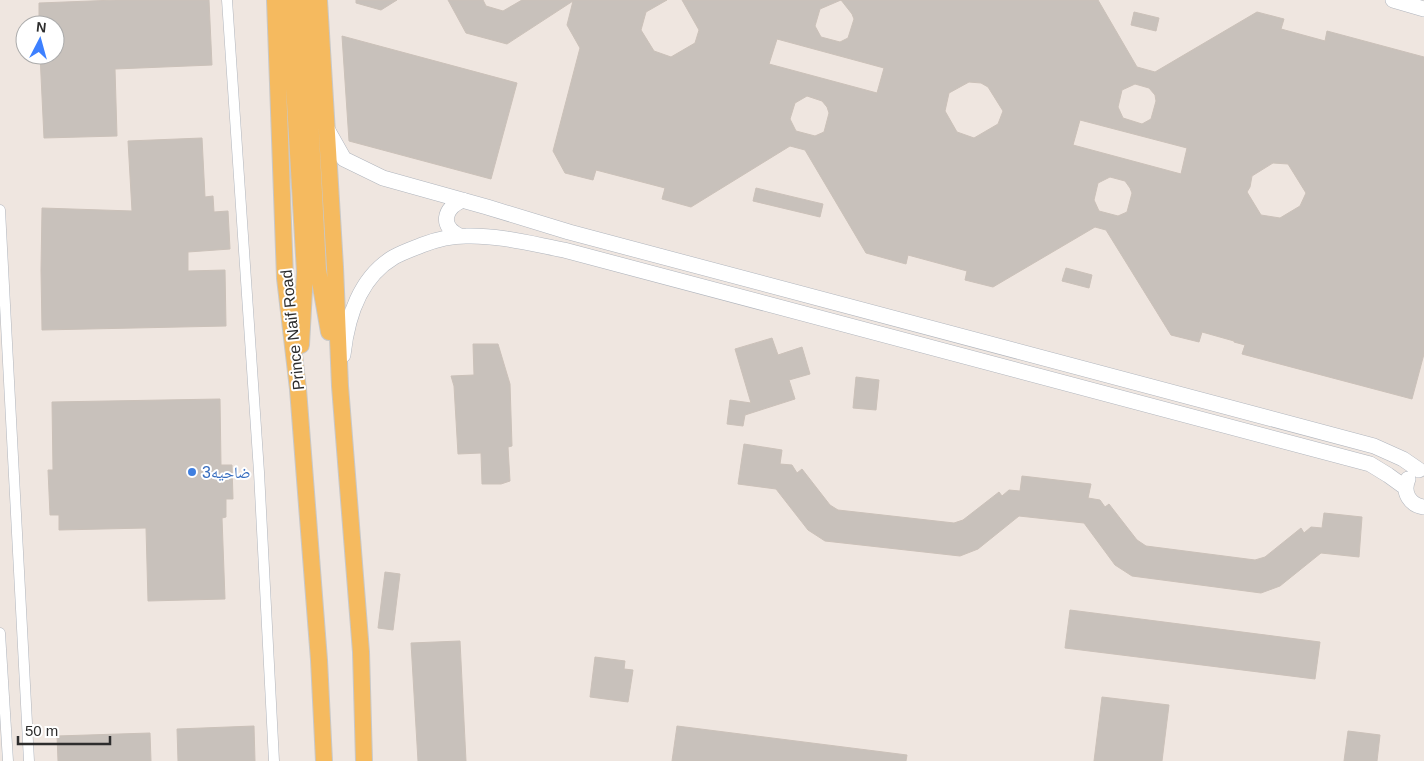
<svg xmlns="http://www.w3.org/2000/svg" width="1424" height="761" font-family="Helvetica,'Noto Naskh Arabic',sans-serif">
<style>
.building{fill:#c8c1bb;stroke:#cbc1b9;fill-rule:evenodd}
.lines{fill:none;stroke-linecap:round;stroke-linejoin:round}
.street-casing{stroke:#b0b5bd;stroke-width:11}
.secondary-casing{stroke:#b0b5bd;stroke-width:16}
.primary-casing{stroke:#c8c8c8;stroke-width:18}
.street{stroke:#fff;stroke-width:10}
.secondary{stroke:#fff;stroke-width:15}
.primary{stroke:#f5ba5f;stroke-width:16}
.shop-dot{fill:#3f7fe0;stroke:#fff;stroke-width:2}
.labels{text-anchor:middle;stroke-width:4;stroke-linejoin:round;paint-order:stroke}
.street-label{font-size:16px;fill:#2d2d2d;stroke:#fff}
.shop-label{font-size:16px;fill:#366cbe;stroke:#fff;text-anchor:start}
</style>
<rect width="100%" height="100%" fill="#efe6e0"/>
<path class="building" d="M 116,0 L 209,0 L 212,65 L 115,69 L 117,136 L 44,138 L 40,55 L 55,55 L 55,25 L 39,25 L 39,3 Z
M 356,0 L 397,0 L 381,10 L 356,3 Z
M 448,0 L 483,0 L 486,6 L 503,11 L 522,0 L 667,0 L 646,12 L 641,30 L 654,51 L 671,57 L 695,43 L 699,30 L 682,0 L 841,0 L 820,9 L 815,26 L 821,37 L 840,42 L 848,38 L 854,19 L 852,14 L 841,0 L 1098,0 L 1137,67 L 1155,72 L 1257,12 L 1284,19 L 1281,29 L 1325,41 L 1327,31 L 1424,57 L 1424,354 L 1412,399 L 1242,354 L 1245,345 L 1234,342 L 1234,341 L 1202,332 L 1199,342 L 1171,335 L 1106,230 L 1095,227 L 993,287 L 965,280 L 967,271 L 908,255 L 906,264 L 866,253 L 805,150 L 790,146 L 691,207 L 662,199 L 665,188 L 596,170 L 593,180 L 565,173 L 553,151 L 580,48 L 567,25 L 573,1 L 507,44 L 466,33 ZM 777,39 L 884,68 L 877,93 L 769,64 ZM 969,82 L 981,83 L 988,87 L 1003,111 L 998,124 L 974,138 L 957,132 L 945,111 L 949,93 ZM 1135,84 L 1149,88 L 1155,95 L 1156,101 L 1151,119 L 1142,124 L 1123,118 L 1118,107 L 1122,90 ZM 807,96 L 822,101 L 827,107 L 829,113 L 824,132 L 815,136 L 796,131 L 790,119 L 795,103 ZM 1080,120 L 1187,148 L 1181,174 L 1073,145 ZM 1273,163 L 1288,164 L 1306,193 L 1300,206 L 1280,218 L 1261,215 L 1247,192 L 1250,187 L 1252,176 ZM 1110,177 L 1125,181 L 1130,188 L 1132,193 L 1127,212 L 1118,216 L 1099,211 L 1094,200 L 1098,183 Z
M 1134,12 L 1159,18 L 1156,31 L 1131,25 Z
M 342,36 L 517,83 L 491,179 L 349,141 Z
M 202,138 L 205,197 L 213,196 L 214,212 L 228,211 L 230,249 L 188,252 L 188,271 L 225,270 L 226,326 L 42,330 L 41,270 L 42,208 L 132,211 L 128,141 Z
M 756,188 L 823,204 L 820,217 L 753,201 Z
M 1066,268 L 1092,275 L 1089,288 L 1062,281 Z
M 772,338 L 778,355 L 802,347 L 810,374 L 789,380 L 795,399 L 745,415 L 743,426 L 727,424 L 730,400 L 751,403 L 735,349 Z
M 473,344 L 498,344 L 510,384 L 512,446 L 508,447 L 510,481 L 501,484 L 482,484 L 481,453 L 458,454 L 454,386 L 451,376 L 474,375 Z
M 856,377 L 879,380 L 876,410 L 853,408 Z
M 220,399 L 221,465 L 232,465 L 233,499 L 226,499 L 226,517 L 222,518 L 225,599 L 148,601 L 146,528 L 59,530 L 59,515 L 50,515 L 48,470 L 53,470 L 52,402 Z
M 744,444 L 782,450 L 780,464 L 792,465 L 797,473 L 802,469 L 830,505 L 838,510 L 954,523 L 963,520 L 999,492 L 1002,496 L 1009,490 L 1020,491 L 1022,476 L 1091,484 L 1088,498 L 1100,500 L 1105,507 L 1109,504 L 1137,540 L 1146,546 L 1255,560 L 1265,557 L 1301,528 L 1304,533 L 1311,527 L 1322,528 L 1324,513 L 1362,517 L 1359,557 L 1321,553 L 1280,586 L 1261,593 L 1132,576 L 1115,565 L 1084,523 L 1019,516 L 978,549 L 960,556 L 825,541 L 808,530 L 776,489 L 738,484 Z
M 385,572 L 400,574 L 393,630 L 378,628 Z
M 1070,610 L 1320,642 L 1315,679 L 1065,648 Z
M 460,641 L 466,761 L 418,761 L 411,643 Z
M 595,657 L 625,661 L 624,669 L 633,670 L 628,702 L 590,697 Z
M 1102,697 L 1169,705 L 1162,761 L 1094,761 Z
M 254,726 L 255,761 L 178,761 L 177,729 Z
M 677,726 L 907,755 L 906,761 L 672,761 Z
M 1348,731 L 1380,735 L 1377,761 L 1344,761 Z
M 150,733 L 151,761 L 58,761 L 57,736 Z"/>
<g class="lines">
<g class="street-casing">
<path id="street" d="M 227,0 L 259,472 L 274,761
M 0,210 L 29,761
M 0,633 L 8,761"/>
</g>
<g class="secondary-casing">
<path id="secondary" d="M 1393,0 L 1424,9
M 327,129 L 344,159 L 383,178 L 487,207 L 569,232 L 1374,446 L 1403,459 L 1419,470
M 460,236 C 440,227 443,208 463,200
M 343,355 C 347,318 360,277 394,257 C 403,252 412,249 422,245 C 435,240 452,236 466,236 C 499,235 532,244 564,250 L 1370,464 L 1388,475 L 1406,488
M 1408,479 C 1402,493 1410,505 1424,507"/>
</g>
<g class="primary-casing">
<path id="primary" d="M 275,0 L 285,278 L 298,389 L 319,660 L 324,761
M 289,0 L 305,272 L 301,345
M 304,0 L 318,270 L 329,332
M 319,0 L 335,267 L 340,386 L 361,652 L 364,761"/>
</g>
<use href="#street" class="street"/>
<use href="#secondary" class="secondary"/>
<use href="#primary" class="primary"/>
</g>
<circle class="shop-dot" cx="192" cy="472" r="5"/>
<g class="labels">
<g class="street-label">
<text transform="translate(292 330) rotate(-96)" y="6">Prince Naif Road</text>
</g>
<g class="shop-label">
<text x="202" y="478">ضاحيه3</text>
</g>
</g>
<g transform="translate(40 40) rotate(6)"><circle r="24" fill="#ffffff" stroke="#ababab"/>
<path d="M0-4L9 19L0 12L-9 19Z" fill="#3d80ff"/>
<text y="-8" font-size="14" font-weight="bold" text-anchor="middle" fill="#2d2d2d">N</text>
</g>
<path d="M18 736v8h92v-8" fill="none" stroke="#2d2d2d" stroke-width="2.5"/>
<text x="25" y="736" font-size="15" fill="#2d2d2d" stroke="#ffffff" stroke-width="4" paint-order="stroke">50 m</text>
</svg>
